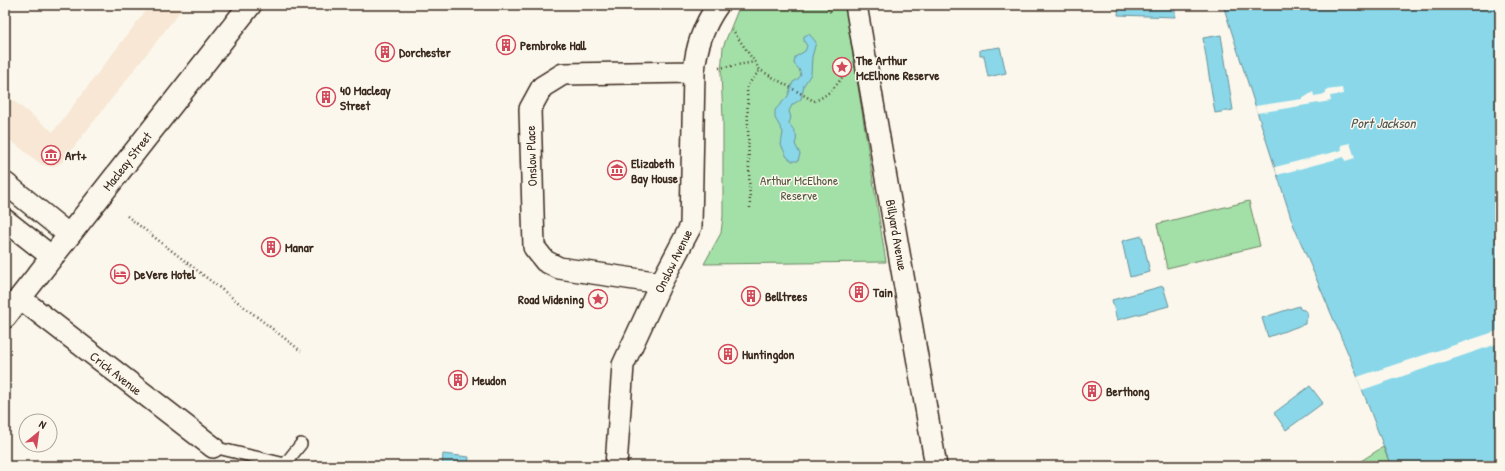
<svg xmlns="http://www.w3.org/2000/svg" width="1505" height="471" font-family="'Patrick Hand',sans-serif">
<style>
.built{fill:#f7e7d4}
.green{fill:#a3e0a8;stroke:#6f8563}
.water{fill:#8ad7e9;stroke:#6a9298}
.pier{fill:#fbf7ec}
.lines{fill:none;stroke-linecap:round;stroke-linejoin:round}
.lane-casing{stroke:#3b2a1e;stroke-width:14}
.street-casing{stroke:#3b2a1e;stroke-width:24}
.secondary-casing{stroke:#3b2a1e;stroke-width:25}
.path{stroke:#3b2a1e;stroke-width:2.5;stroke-dasharray:1 3;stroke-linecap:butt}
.lane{stroke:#fbf7ec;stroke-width:11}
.street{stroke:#fbf7ec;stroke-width:21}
.secondary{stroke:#fbf7ec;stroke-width:22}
.labels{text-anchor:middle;stroke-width:3;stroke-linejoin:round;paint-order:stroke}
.poi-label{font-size:13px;font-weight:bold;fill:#3b2a1e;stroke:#fbf7ec;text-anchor:start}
.street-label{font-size:13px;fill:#3b2a1e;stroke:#fbf7ec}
.park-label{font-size:13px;fill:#555840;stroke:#fbf7ec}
.water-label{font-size:14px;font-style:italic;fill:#4f5551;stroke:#fbf7ec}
</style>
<rect width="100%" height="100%" fill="#fbf7ec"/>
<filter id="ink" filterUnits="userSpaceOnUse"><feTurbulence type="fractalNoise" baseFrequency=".025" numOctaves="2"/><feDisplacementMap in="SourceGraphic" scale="8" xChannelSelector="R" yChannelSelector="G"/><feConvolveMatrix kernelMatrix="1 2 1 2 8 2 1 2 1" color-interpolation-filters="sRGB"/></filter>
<g filter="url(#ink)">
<path class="built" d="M 150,5 L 185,5 L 62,162 L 52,167 L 42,165 L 5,136 L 5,94 L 53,132 Z"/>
<path class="green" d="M 740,5 L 845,5 L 886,262 L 704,264 L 721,233 L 723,216 L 723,119 L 721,73 L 723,47 Z
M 1249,201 L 1260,246 L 1167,268 L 1157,224 Z
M 1383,447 L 1391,466 L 1353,466 Z"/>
<path class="water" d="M 1119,5 L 1175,5 L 1175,17 L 1118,15 Z
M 1223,5 L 1500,5 L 1500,466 L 1391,466 L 1353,365 L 1293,224 Z
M 809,34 L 816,42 L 812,57 L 811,74 L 804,85 L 801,99 L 792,105 L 789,111 L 791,118 L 789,123 C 794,131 799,135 795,144 L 800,154 L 798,161 L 792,161 L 787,157 L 781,145 L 783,132 L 775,118 L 775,110 L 788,96 L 793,82 L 797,80 L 801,75 L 799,69 L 794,64 L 795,57 L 805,51 L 807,46 L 804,41 L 804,36 Z
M 1221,35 L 1233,110 L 1215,113 L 1203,38 Z
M 1000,47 L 1006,73 L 988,77 L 984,56 L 980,56 L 980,50 Z
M 1142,236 L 1150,272 L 1130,277 L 1122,241 Z
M 1163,286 L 1169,306 L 1117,320 L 1112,300 Z
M 1299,306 L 1300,309 L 1304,310 C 1309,313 1308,318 1305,321 L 1305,324 L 1268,337 L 1262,318 Z
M 1310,386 L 1323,403 L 1286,430 L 1274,413 Z
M 443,454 L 469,457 L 468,466 L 442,466 Z"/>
<path class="pier" d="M 1342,88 L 1343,94 L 1330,96 L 1331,101 L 1257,113 L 1255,106 L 1302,99 L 1313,92 L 1314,96 L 1326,94 L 1326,90 Z
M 1350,143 L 1355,158 L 1345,161 L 1344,157 L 1277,175 L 1275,167 L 1342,150 L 1341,145 Z
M 1500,330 L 1500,343 L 1362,390 L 1357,377 Z"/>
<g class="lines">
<g class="lane-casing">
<path id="lane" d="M 213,447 L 285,464 L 301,444"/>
</g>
<g class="street-casing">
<path id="street" d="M 856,5 L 936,466
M 5,183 L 69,235
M 5,220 L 52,257
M 661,283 L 559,268 L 545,261 L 534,247 L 530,109 L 542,87 L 563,74 L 694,72
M 20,298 L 213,447
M 616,466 L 623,365 L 661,283 L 691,226 L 694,72 C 696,47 703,26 718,5"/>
</g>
<g class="secondary-casing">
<path id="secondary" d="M 5,317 L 250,5"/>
</g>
<path class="path" d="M 825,5 L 832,14
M 732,29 L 760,70 L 814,101 C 826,97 836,87 843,76
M 719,68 L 755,62
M 750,208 L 747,86 L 760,70
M 127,216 L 301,351"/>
<use href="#lane" class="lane"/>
<use href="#street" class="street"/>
<use href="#secondary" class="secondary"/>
</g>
</g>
<defs>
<g id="building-ring" transform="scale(1)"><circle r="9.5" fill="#fbf7ec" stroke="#d1495b" stroke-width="1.5"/><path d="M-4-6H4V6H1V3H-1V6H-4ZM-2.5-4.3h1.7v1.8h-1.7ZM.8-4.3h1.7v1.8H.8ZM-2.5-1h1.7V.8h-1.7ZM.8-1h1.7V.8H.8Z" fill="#d1495b"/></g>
<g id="sight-ring" transform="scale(1)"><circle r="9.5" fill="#fbf7ec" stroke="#d1495b" stroke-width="1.5"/><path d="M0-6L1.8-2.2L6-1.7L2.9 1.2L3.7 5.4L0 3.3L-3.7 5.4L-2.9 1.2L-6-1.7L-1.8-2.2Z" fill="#d1495b"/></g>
<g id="museum-ring" transform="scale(1)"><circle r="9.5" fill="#fbf7ec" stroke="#d1495b" stroke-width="1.5"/><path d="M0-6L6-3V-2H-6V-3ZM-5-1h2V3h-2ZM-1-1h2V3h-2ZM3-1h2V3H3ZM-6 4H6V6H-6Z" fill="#d1495b"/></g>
<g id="hotel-ring" transform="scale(1)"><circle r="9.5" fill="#fbf7ec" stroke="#d1495b" stroke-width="1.5"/><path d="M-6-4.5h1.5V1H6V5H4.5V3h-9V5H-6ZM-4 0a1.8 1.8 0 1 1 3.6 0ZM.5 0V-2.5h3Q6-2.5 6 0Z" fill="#d1495b"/></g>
</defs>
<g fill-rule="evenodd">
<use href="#building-ring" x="506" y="45"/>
<use href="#building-ring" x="385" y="52"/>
<use href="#sight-ring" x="842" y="67"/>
<use href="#building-ring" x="326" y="97"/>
<use href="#museum-ring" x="51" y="155"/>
<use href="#museum-ring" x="617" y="170"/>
<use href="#building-ring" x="271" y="247"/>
<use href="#hotel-ring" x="120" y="274"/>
<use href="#building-ring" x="859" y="292"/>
<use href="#building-ring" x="751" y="296"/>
<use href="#sight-ring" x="598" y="299"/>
<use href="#building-ring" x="728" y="354"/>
<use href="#building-ring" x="458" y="380"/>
<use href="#building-ring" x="1092" y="391"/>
</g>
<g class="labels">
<g class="poi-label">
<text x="520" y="50">Pembroke Hall</text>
<text x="399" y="57">Dorchester</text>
<text x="856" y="65">The Arthur<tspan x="856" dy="15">McElhone Reserve</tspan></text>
<text x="340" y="95">40 Macleay<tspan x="340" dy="15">Street</tspan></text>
<text x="65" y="160">Art+</text>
<text x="631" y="168">Elizabeth<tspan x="631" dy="15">Bay House</tspan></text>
<text x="285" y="252">Manar</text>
<text x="134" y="279">DeVere Hotel</text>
<text x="873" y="297">Tain</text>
<text x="765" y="301">Belltrees</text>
<text x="584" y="304" text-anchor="end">Road Widening</text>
<text x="742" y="359">Huntingdon</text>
<text x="472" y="385">Meudon</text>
<text x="1106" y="396">Berthong</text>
</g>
<g class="street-label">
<text transform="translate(531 156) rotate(-92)" y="5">Onslow Place</text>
<text transform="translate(127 161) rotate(-52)" y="5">Macleay Street</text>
<text transform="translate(897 235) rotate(80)" y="5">Billyard Avenue</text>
<text transform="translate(673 261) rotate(-64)" y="5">Onslow Avenue</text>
<text transform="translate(116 373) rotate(38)" y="5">Crick Avenue</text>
</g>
<g class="park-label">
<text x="799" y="185">Arthur McElhone<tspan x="799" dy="15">Reserve</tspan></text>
</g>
<g class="water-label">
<text x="1383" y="128">Port Jackson</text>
</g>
</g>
<rect width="1505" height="471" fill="none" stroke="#fbf7ec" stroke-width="20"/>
<rect x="10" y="10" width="1485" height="451" fill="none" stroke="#3b2a1e" stroke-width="1.5" filter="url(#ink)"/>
<g transform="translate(38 433) rotate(29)"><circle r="19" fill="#fbf7ec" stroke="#aea59a"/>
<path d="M0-3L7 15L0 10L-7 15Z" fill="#d1495b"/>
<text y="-6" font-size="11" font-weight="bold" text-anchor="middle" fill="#3b2a1e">N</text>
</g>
</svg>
